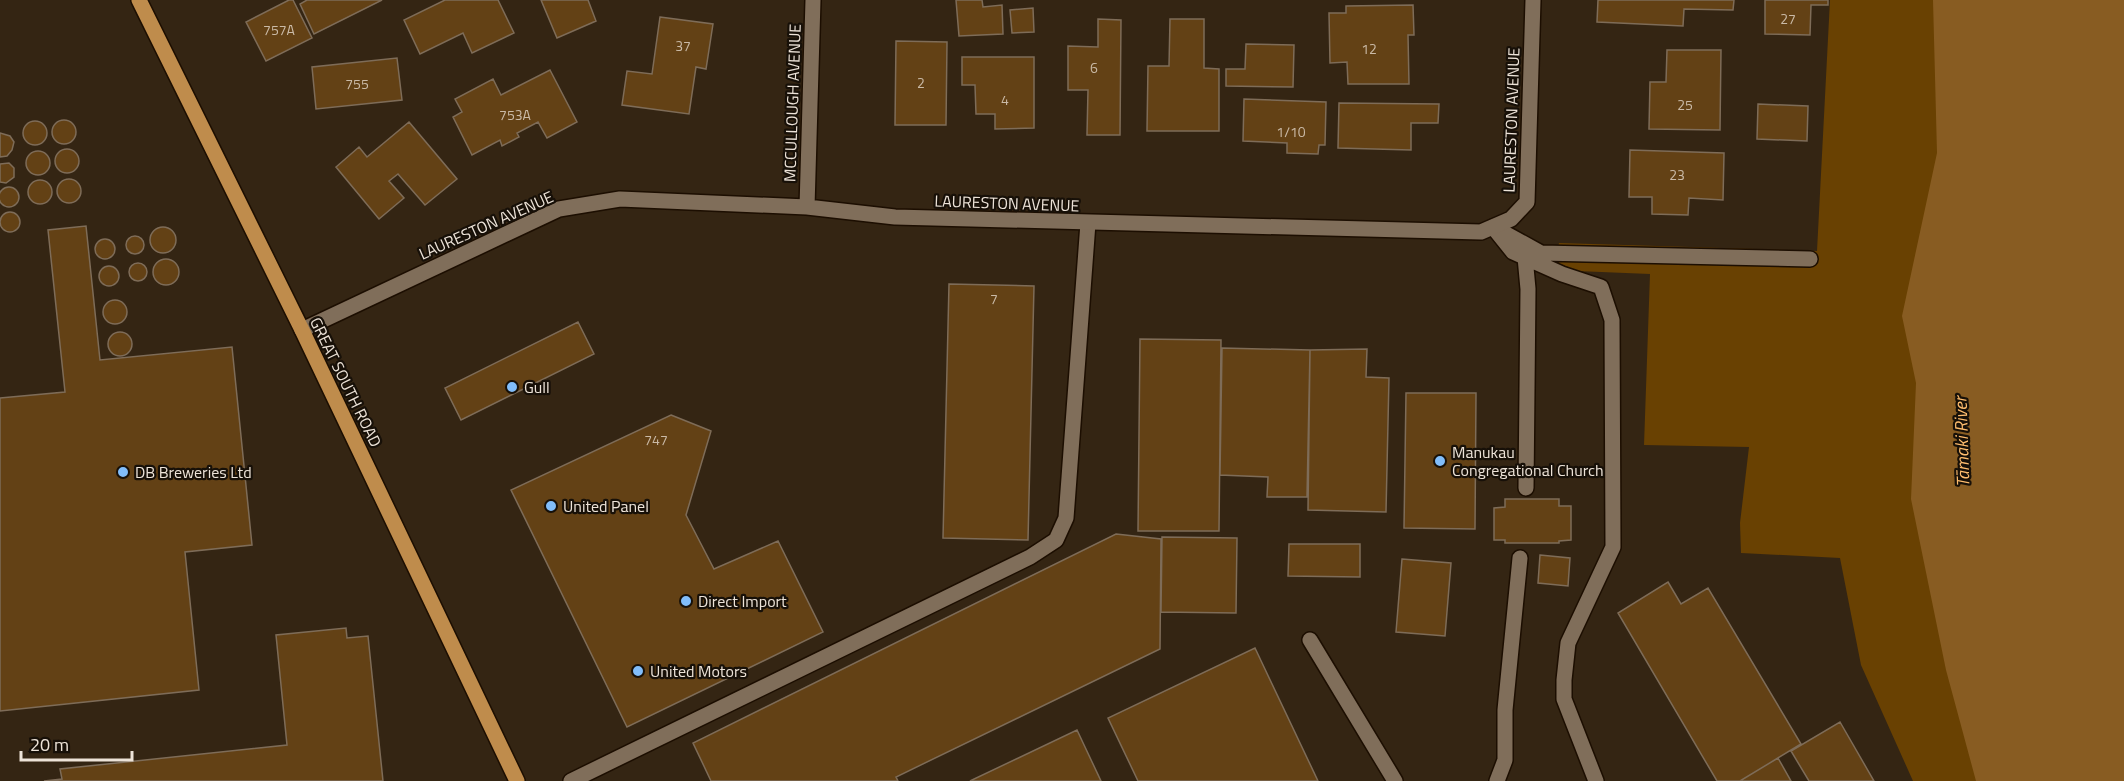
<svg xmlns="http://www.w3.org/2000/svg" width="2124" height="781" font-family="'Titillium Web',sans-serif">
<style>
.green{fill:#694102}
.water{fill:#885c22}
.building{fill:#634115;stroke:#7e6c58;stroke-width:1.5}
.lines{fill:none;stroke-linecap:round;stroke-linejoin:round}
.lane-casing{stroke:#1c0e01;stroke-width:18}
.street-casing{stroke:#1c0e01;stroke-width:18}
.primary-casing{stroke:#1c0e01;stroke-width:18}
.lane{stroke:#806e5a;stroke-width:15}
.street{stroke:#806e5a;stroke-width:15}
.primary{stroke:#bf8c4c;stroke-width:15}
.poi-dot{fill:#81bdfa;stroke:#171008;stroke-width:2}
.labels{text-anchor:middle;stroke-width:4.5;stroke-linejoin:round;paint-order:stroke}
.number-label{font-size:14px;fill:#cabaa7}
.street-label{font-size:16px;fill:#ede3d8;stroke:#171008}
.poi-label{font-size:16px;fill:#ede3d8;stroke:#171008;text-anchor:start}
.water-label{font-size:18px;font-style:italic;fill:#ffbd6e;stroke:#171008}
</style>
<rect width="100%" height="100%" fill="#342513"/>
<path class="green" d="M 1830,0 L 2124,0 L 2029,781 L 1913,781 L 1861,665 L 1840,558 L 1741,553 L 1740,523 L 1749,447 L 1644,445 L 1650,274 L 1552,270 L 1559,243 L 1817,251 Z"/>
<path class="water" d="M 1933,0 L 2124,0 L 2124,781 L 1976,781 L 1946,670 L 1911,499 L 1916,383 L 1902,316 L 1937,153 Z"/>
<path class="building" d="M 289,0 L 293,0 L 312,38 L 266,61 L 246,22 Z
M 307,0 L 382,0 L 314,34 L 300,4 Z
M 445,0 L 498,0 L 514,33 L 472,53 L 463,33 L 420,54 L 404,20 Z
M 541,0 L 588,0 L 596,21 L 557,38 Z
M 956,0 L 982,0 L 983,7 L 1002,5 L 1003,34 L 959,36 Z
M 1598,0 L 1734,0 L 1733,10 L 1684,9 L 1683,26 L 1597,22 Z
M 1765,0 L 1828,0 L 1828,5 L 1811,5 L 1810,35 L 1765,34 Z
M 1413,5 L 1414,35 L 1408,35 L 1409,84 L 1348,84 L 1347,62 L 1330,63 L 1329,13 L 1346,13 L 1346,6 Z
M 1033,8 L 1034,32 L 1012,33 L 1010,10 Z
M 660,17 L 713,24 L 706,69 L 696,67 L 689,114 L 622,105 L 627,71 L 652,74 Z
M 1098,19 L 1121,20 L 1120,135 L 1087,135 L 1088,90 L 1068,90 L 1068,46 L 1098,47 Z
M 1170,19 L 1204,19 L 1204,68 L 1219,69 L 1219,131 L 1147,131 L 1148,66 L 1169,66 Z
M 896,41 L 947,42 L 946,125 L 895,125 Z
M 1246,44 L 1294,45 L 1293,87 L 1226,86 L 1226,69 L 1245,69 Z
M 1667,50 L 1721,50 L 1720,130 L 1649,129 L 1650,82 L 1666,82 Z
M 962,57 L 1034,57 L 1034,128 L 995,129 L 995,114 L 976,114 L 975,85 L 962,85 Z
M 397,58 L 402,100 L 316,109 L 312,67 Z
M 550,70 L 577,122 L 547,138 L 538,122 L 517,133 L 519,137 L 502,146 L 500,140 L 472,155 L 453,117 L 462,112 L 455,99 L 493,79 L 501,95 Z
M 1244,99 L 1326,102 L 1325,145 L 1319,145 L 1318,154 L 1287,153 L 1287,143 L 1243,141 Z
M 1339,103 L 1439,104 L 1438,123 L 1411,123 L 1411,150 L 1338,148 Z
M 1758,104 L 1808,106 L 1807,141 L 1757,139 Z
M52 132a12 12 0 1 1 24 0a12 12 0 1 1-24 0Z
M23 133a12 12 0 1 1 24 0a12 12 0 1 1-24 0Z
M 409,122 L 457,179 L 425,205 L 398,174 L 389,181 L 404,198 L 379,219 L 336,167 L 359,147 L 367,157 Z
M 0,133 L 10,136 L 14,142 L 12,150 L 7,156 L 0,157 Z
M55 161a12 12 0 1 1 24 0a12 12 0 1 1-24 0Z
M 1630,150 L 1724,153 L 1723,200 L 1689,198 L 1688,215 L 1652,214 L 1652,197 L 1629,197 Z
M26 163a12 12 0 1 1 24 0a12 12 0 1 1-24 0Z
M 9,163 L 14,168 L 14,177 L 6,183 L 0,182 L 0,164 Z
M57 191a12 12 0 1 1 24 0a12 12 0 1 1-24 0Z
M28 192a12 12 0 1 1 24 0a12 12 0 1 1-24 0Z
M-1 197a10 10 0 1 1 20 0a10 10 0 1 1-20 0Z
M0 222a10 10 0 1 1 20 0a10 10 0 1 1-20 0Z
M 86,226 L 100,360 L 232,347 L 252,545 L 185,552 L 199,690 L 0,711 L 0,398 L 65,392 L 48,230 Z
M150 240a13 13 0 1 1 26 0a13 13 0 1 1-26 0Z
M126 245a9 9 0 1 1 18 0a9 9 0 1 1-18 0Z
M95 249a10 10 0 1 1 20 0a10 10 0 1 1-20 0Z
M153 272a13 13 0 1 1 26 0a13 13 0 1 1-26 0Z
M129 272a9 9 0 1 1 18 0a9 9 0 1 1-18 0Z
M99 276a10 10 0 1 1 20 0a10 10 0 1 1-20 0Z
M 949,284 L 1034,286 L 1028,540 L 943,538 Z
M103 312a12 12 0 1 1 24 0a12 12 0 1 1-24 0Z
M 578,322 L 594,354 L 461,420 L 445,388 Z
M108 344a12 12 0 1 1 24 0a12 12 0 1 1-24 0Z
M 1140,339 L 1221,340 L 1219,531 L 1138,531 Z
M 1222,348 L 1310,350 L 1307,497 L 1267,497 L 1268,477 L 1220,475 Z
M 1367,349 L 1366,377 L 1389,378 L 1386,512 L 1308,510 L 1310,350 Z
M 1406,393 L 1476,393 L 1475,529 L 1404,528 Z
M 671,415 L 711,431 L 686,515 L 714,569 L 778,541 L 823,632 L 627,727 L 511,490 Z
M 1505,499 L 1559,499 L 1559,506 L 1571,506 L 1571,540 L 1559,541 L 1559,543 L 1505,543 L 1505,540 L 1494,540 L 1494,508 L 1505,507 Z
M 1116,534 L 1161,539 L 1160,649 L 896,777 L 898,781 L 711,781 L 693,743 Z
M 1162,537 L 1237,538 L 1236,613 L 1161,612 Z
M 1289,544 L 1360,544 L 1360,577 L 1288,576 Z
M 1540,555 L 1570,558 L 1568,586 L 1538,583 Z
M 1402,559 L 1451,563 L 1445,636 L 1396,632 Z
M 1668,582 L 1681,604 L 1708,588 L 1801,744 L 1740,781 L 1717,781 L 1618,613 Z
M 346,628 L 347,638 L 368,636 L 383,781 L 44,781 L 62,779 L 60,769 L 287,745 L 276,635 Z
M 1255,648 L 1318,781 L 1138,781 L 1108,718 Z
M 1840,722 L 1874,781 L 1809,781 L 1791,751 Z
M 1077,730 L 1101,781 L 970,781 Z
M 1778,758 L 1791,781 L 1740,781 Z"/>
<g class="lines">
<g class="lane-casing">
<path id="lane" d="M 1493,227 L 1513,252 L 1562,274 L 1601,287 L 1612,320 L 1613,547 L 1568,643 L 1564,680 L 1564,699 L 1596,781
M 1501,231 L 1541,253 L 1810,259
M 1525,257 L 1528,289 L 1526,488
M 1310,640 L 1395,781
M 571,781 L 1030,557 L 1056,540 L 1066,518 L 1088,223
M 1497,781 L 1505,760 L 1505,710 L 1520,558"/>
</g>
<g class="street-casing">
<path id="street" d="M 807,207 L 813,0
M 302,330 L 559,209 L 620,199 L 807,207 L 895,217 L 1481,232 L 1511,219 L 1527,202 L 1533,0"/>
</g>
<g class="primary-casing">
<path id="primary" d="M 139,0 L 302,330 L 517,781"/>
</g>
<use href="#lane" class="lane"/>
<use href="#street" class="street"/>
<use href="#primary" class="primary"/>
</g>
<g class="poi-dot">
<circle cx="512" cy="387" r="6"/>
<circle cx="1440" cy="461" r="6"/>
<circle cx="123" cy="472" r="6"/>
<circle cx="551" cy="506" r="6"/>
<circle cx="686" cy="601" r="6"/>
<circle cx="638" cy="671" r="6"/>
</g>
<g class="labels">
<g class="number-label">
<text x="1788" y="24">27</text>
<text x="279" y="35">757A</text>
<text x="683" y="51">37</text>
<text x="1369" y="54">12</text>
<text x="1094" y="73">6</text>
<text x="921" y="88">2</text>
<text x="357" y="89">755</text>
<text x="1005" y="105">4</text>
<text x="1685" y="110">25</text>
<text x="515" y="120">753A</text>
<text x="1291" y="137">1/10</text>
<text x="1677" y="180">23</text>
<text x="994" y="304">7</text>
<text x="656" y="445">747</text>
</g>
<g class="street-label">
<text transform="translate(792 103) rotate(-88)" y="6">MCCULLOUGH AVENUE</text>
<text transform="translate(1511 120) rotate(-88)" y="6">LAURESTON AVENUE</text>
<text transform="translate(1007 203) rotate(2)" y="6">LAURESTON AVENUE</text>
<text transform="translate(486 225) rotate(-24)" y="6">LAURESTON AVENUE</text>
<text transform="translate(346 382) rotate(64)" y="6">GREAT SOUTH ROAD</text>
</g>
<g class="poi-label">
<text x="524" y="393">Gull</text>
<text x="1452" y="458">Manukau<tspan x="1452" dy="18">Congregational Church</tspan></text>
<text x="135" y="478">DB Breweries Ltd</text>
<text x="563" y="512">United Panel</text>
<text x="698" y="607">Direct Import</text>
<text x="650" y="677">United Motors</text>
</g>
<g class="water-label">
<text transform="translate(1962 442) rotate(-92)" y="6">Tāmaki River</text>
</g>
</g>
<path d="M21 751v9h111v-9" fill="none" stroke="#ede3d8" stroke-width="3"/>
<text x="30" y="751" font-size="18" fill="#ede3d8" stroke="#171008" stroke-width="4.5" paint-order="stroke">20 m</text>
</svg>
